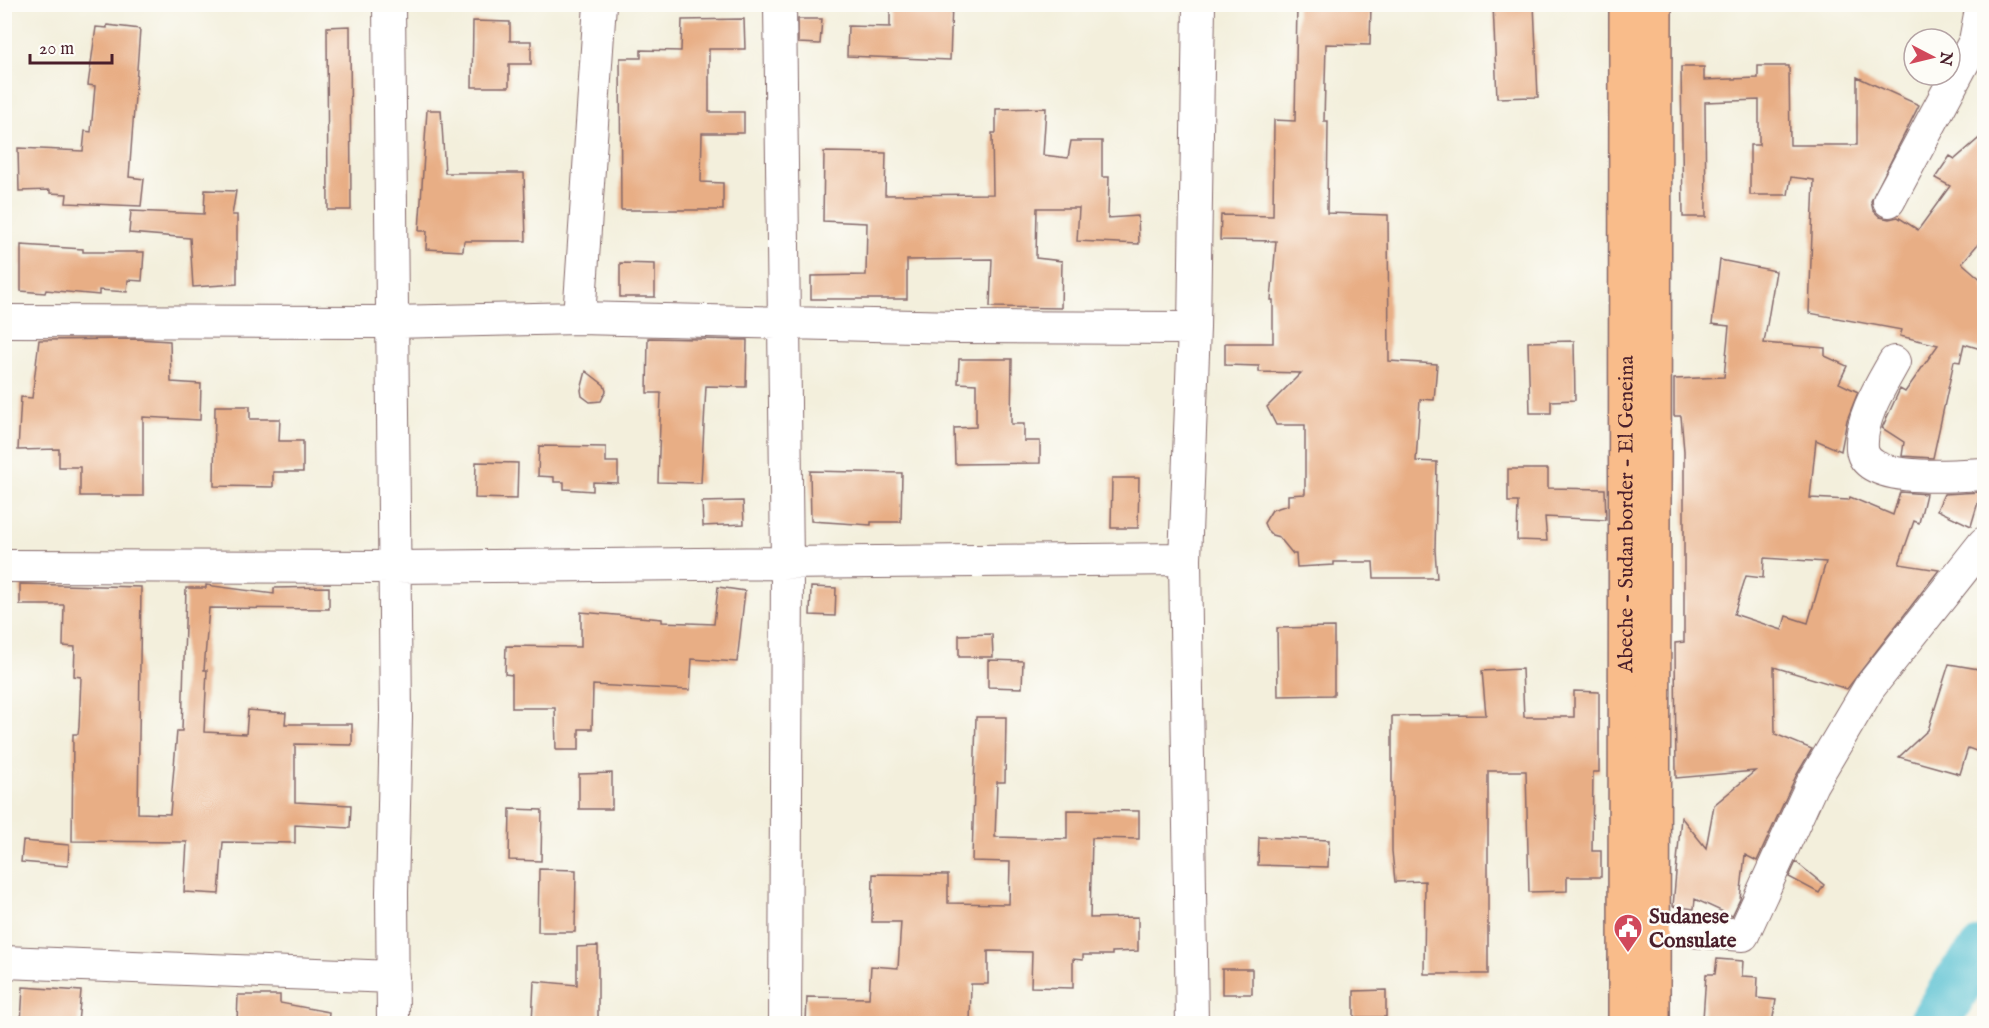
<svg xmlns="http://www.w3.org/2000/svg" width="1989" height="1028" font-family="'IM FELL English',serif">
<style>
.lines{fill:none;stroke-linecap:round;stroke-linejoin:round}
.river{stroke:#56c0d1;stroke-width:50}
.building{fill:#e8ae85;fill-rule:evenodd}
.minor-casing{stroke:#856869;stroke-width:34}
.trunk-casing{stroke:#856869;stroke-width:36}
.minor{stroke:#fff;stroke-width:32}
.trunk{stroke:#f9bc8a;stroke-width:33}
.labels{text-anchor:middle;stroke-width:5;stroke-linejoin:round;paint-order:stroke}
.street-label{font-size:21px;fill:#4a1f2b;stroke:#fdfcf7}
.poi-label{font-size:21px;font-weight:bold;fill:#4a1f2b;stroke:#fdfcf7;text-anchor:start}
</style>
<rect width="100%" height="100%" fill="#fdfcf7"/>
<filter id="ink" filterUnits="userSpaceOnUse"><feTurbulence type="fractalNoise" baseFrequency=".0167" numOctaves="2"/><feDisplacementMap in="SourceGraphic" scale="12" xChannelSelector="R" yChannelSelector="G"/><feConvolveMatrix kernelMatrix="1 2 1 2 8 2 1 2 1" color-interpolation-filters="sRGB"/></filter>
<filter id="wash" filterUnits="userSpaceOnUse"><feTurbulence type="fractalNoise" baseFrequency=".008" numOctaves="4" result="noise"/><feDisplacementMap in="SourceGraphic" scale="24" xChannelSelector="R" yChannelSelector="G"/><feGaussianBlur stdDeviation="1.35" result="paint"/><feColorMatrix in="noise" values="0 0 0 0 0 0 0 0 0 0 0 0 0 0 0 0 0 1.4 0 .05"/><feComposite in="paint" operator="in"/></filter>
<g filter="url(#wash)">
<rect width="100%" height="100%" fill="#f3efdc"/>
<g class="lines">
<path class="river" d="M 1933,1024 L 1961,978 L 1984,951"/>
</g>
<g id="blocks">
<path class="building" d="M 890,4 L 952,4 L 950,60 L 847,56 L 848,26 L 890,27 Z
M 1297,4 L 1371,4 L 1370,45 L 1326,44 L 1324,121 L 1328,121 L 1327,213 L 1388,215 L 1389,361 L 1437,364 L 1434,400 L 1420,399 L 1416,461 L 1437,462 L 1435,550 L 1437,578 L 1374,578 L 1373,562 L 1334,562 L 1334,565 L 1297,567 L 1296,554 L 1293,554 L 1279,537 L 1272,535 L 1267,530 L 1264,523 L 1272,510 L 1288,505 L 1288,495 L 1305,494 L 1305,425 L 1276,425 L 1267,407 L 1301,373 L 1259,372 L 1259,366 L 1225,365 L 1225,343 L 1273,343 L 1273,300 L 1271,300 L 1276,241 L 1220,240 L 1221,215 L 1273,216 L 1274,120 L 1295,121 Z
M 1493,4 L 1534,4 L 1538,97 L 1497,98 Z
M 744,19 L 745,49 L 709,49 L 709,112 L 744,112 L 744,133 L 702,133 L 701,182 L 723,183 L 723,210 L 621,210 L 620,58 L 641,58 L 641,50 L 681,51 L 682,20 Z
M 798,19 L 822,19 L 820,44 L 798,43 Z
M 473,21 L 510,22 L 510,41 L 531,41 L 531,64 L 509,64 L 509,87 L 472,87 Z
M 107,25 L 140,29 L 129,177 L 144,179 L 141,206 L 66,203 L 67,194 L 50,193 L 50,190 L 19,191 L 18,148 L 83,151 L 85,131 L 91,132 L 95,86 L 88,85 L 96,27 L 107,28 Z
M 350,26 L 351,210 L 328,210 L 327,27 Z
M 1758,66 L 1789,66 L 1790,145 L 1857,145 L 1857,77 L 1919,105 L 1871,201 L 1873,210 L 1880,217 L 1889,219 L 1898,217 L 1918,230 L 1950,186 L 1935,178 L 1950,156 L 1955,159 L 1984,134 L 1984,237 L 1962,263 L 1984,282 L 1984,350 L 1964,344 L 1960,362 L 1954,361 L 1933,458 L 1902,456 L 1904,442 L 1882,428 L 1900,389 L 1905,392 L 1938,345 L 1900,336 L 1902,330 L 1809,313 L 1814,180 L 1791,177 L 1788,195 L 1750,195 L 1750,145 L 1759,145 L 1759,100 L 1705,102 L 1706,217 L 1683,217 L 1681,67 L 1704,67 L 1704,80 L 1758,78 Z
M 1046,108 L 1043,155 L 1068,158 L 1071,141 L 1102,141 L 1102,177 L 1109,177 L 1108,218 L 1138,216 L 1139,244 L 1077,241 L 1079,208 L 1037,208 L 1036,258 L 1062,261 L 1061,308 L 990,307 L 992,259 L 907,260 L 907,299 L 811,299 L 811,276 L 866,275 L 867,223 L 823,221 L 824,152 L 886,153 L 885,195 L 993,194 L 992,133 L 996,133 L 996,109 Z
M 427,110 L 441,110 L 445,173 L 524,173 L 526,241 L 464,241 L 463,251 L 426,249 L 427,231 L 419,231 Z
M 205,190 L 236,191 L 232,215 L 237,215 L 237,284 L 193,287 L 190,238 L 129,233 L 131,211 L 204,214 Z
M 21,245 L 83,249 L 83,252 L 144,252 L 142,281 L 128,280 L 127,292 L 99,290 L 99,295 L 46,290 L 45,293 L 21,291 Z
M 1720,260 L 1776,271 L 1764,343 L 1825,348 L 1825,356 L 1847,366 L 1839,383 L 1858,392 L 1847,420 L 1841,451 L 1816,440 L 1810,498 L 1849,500 L 1850,497 L 1893,515 L 1900,492 L 1926,494 L 1919,523 L 1914,521 L 1899,564 L 1939,570 L 1847,689 L 1774,667 L 1775,734 L 1812,749 L 1796,776 L 1757,861 L 1745,855 L 1740,899 L 1732,916 L 1695,899 L 1694,909 L 1673,906 L 1681,817 L 1706,848 L 1714,805 L 1755,771 L 1676,778 L 1675,643 L 1684,642 L 1684,451 L 1681,416 L 1674,416 L 1674,379 L 1724,377 L 1729,326 L 1712,324 ZM 1764,558 L 1826,562 L 1808,623 L 1786,616 L 1782,630 L 1734,614 L 1746,576 L 1763,578 Z
M 620,263 L 655,264 L 655,297 L 620,297 Z
M 648,338 L 747,340 L 746,387 L 706,386 L 701,483 L 658,482 L 661,393 L 647,393 Z
M 136,339 L 170,341 L 171,382 L 201,384 L 200,420 L 143,417 L 143,496 L 80,496 L 80,467 L 59,467 L 59,449 L 18,450 L 21,397 L 32,398 L 39,340 Z
M 1574,341 L 1575,400 L 1551,401 L 1551,413 L 1530,413 L 1528,342 Z
M 959,359 L 1012,359 L 1011,424 L 1024,424 L 1024,441 L 1040,441 L 1040,463 L 955,464 L 954,428 L 976,427 L 976,384 L 958,383 Z
M 586,371 L 604,385 L 606,391 L 601,401 L 590,402 L 582,396 L 581,390 Z
M 215,406 L 250,406 L 250,419 L 280,419 L 279,441 L 303,441 L 303,472 L 273,472 L 273,487 L 214,486 Z
M 539,446 L 606,447 L 606,462 L 618,462 L 618,483 L 593,482 L 593,491 L 564,489 L 564,482 L 554,482 L 554,477 L 538,476 Z
M 476,462 L 518,463 L 517,499 L 475,498 Z
M 1508,469 L 1548,469 L 1548,488 L 1605,489 L 1606,520 L 1545,517 L 1547,541 L 1517,540 L 1518,502 L 1508,502 Z
M 810,471 L 902,473 L 901,522 L 871,522 L 871,525 L 811,521 Z
M 1112,478 L 1139,478 L 1138,528 L 1111,528 Z
M 1981,492 L 1971,526 L 1937,510 L 1944,494 Z
M 743,501 L 744,524 L 703,526 L 702,502 Z
M 20,584 L 141,587 L 138,813 L 170,814 L 177,731 L 182,731 L 186,588 L 206,588 L 206,585 L 274,594 L 274,588 L 329,587 L 329,609 L 209,608 L 204,670 L 207,670 L 204,732 L 246,734 L 248,710 L 286,713 L 285,724 L 352,724 L 352,745 L 295,744 L 295,802 L 351,805 L 350,828 L 295,825 L 295,843 L 223,842 L 219,894 L 184,892 L 187,842 L 72,841 L 73,734 L 78,734 L 79,727 L 81,677 L 74,676 L 75,647 L 63,646 L 64,605 L 20,605 Z
M 718,587 L 745,591 L 737,662 L 692,659 L 690,690 L 593,685 L 592,729 L 579,729 L 579,750 L 556,750 L 555,708 L 512,708 L 512,675 L 505,674 L 506,646 L 581,647 L 581,612 L 662,619 L 662,622 L 714,624 Z
M 811,587 L 836,588 L 835,616 L 810,615 Z
M 1334,627 L 1334,695 L 1278,696 L 1277,628 Z
M 992,634 L 993,657 L 959,657 L 959,635 Z
M 988,660 L 1023,661 L 1022,688 L 988,687 Z
M 1949,664 L 1984,670 L 1984,754 L 1968,748 L 1960,774 L 1899,757 L 1928,730 Z
M 1522,669 L 1524,717 L 1574,717 L 1574,691 L 1599,692 L 1599,772 L 1593,772 L 1592,851 L 1601,851 L 1601,877 L 1567,877 L 1567,891 L 1529,892 L 1526,771 L 1488,771 L 1488,974 L 1424,974 L 1425,881 L 1395,882 L 1392,851 L 1392,716 L 1486,715 L 1482,671 Z
M 976,717 L 1006,717 L 1005,782 L 997,782 L 995,837 L 1067,839 L 1067,810 L 1139,811 L 1139,839 L 1092,838 L 1090,918 L 1138,917 L 1138,951 L 1112,952 L 1112,955 L 1083,955 L 1083,960 L 1073,959 L 1073,988 L 1031,987 L 1032,952 L 988,951 L 988,984 L 971,984 L 970,1023 L 897,1023 L 897,1021 L 841,1019 L 841,1023 L 806,1023 L 807,997 L 869,998 L 871,966 L 898,968 L 901,922 L 872,922 L 873,874 L 948,875 L 948,903 L 1009,904 L 1010,862 L 972,861 Z
M 612,773 L 612,809 L 579,809 L 579,774 Z
M 510,809 L 542,810 L 541,861 L 509,860 Z
M 1259,837 L 1329,840 L 1328,867 L 1258,865 Z
M 23,841 L 69,845 L 68,866 L 21,862 Z
M 1796,862 L 1824,885 L 1819,893 L 1789,877 Z
M 539,869 L 576,870 L 575,932 L 538,932 Z
M 598,946 L 598,1023 L 532,1023 L 534,981 L 577,985 L 577,947 Z
M 1717,959 L 1743,961 L 1742,976 L 1758,977 L 1757,998 L 1776,1000 L 1772,1023 L 1703,1019 L 1706,974 L 1715,974 Z
M 1222,969 L 1252,969 L 1252,994 L 1222,994 Z
M 23,987 L 81,991 L 78,1023 L 21,1023 Z
M 1386,990 L 1386,1017 L 1354,1017 L 1354,991 Z
M 238,995 L 280,995 L 280,1003 L 329,1012 L 328,1023 L 237,1023 Z"/>
</g>
</g>
<g filter="url(#ink)">
<use href="#blocks" fill-opacity="0" stroke="#856869" stroke-width="1.5"/>
<g class="lines">
<g class="minor-casing">
<path id="minor" d="M 389,4 L 396,718 L 392,893 L 393,1024
M 780,4 L 787,564 L 785,1024
M 1889,201 L 1975,41 L 1982,4
M 579,318 L 600,4
M 4,321 L 391,322 L 579,318 L 958,327 L 1194,328
M 1894,362 C 1880,387 1860,418 1862,448 C 1864,485 1959,475 1984,474
M 4,566 L 395,567 L 1185,559
M 1653,928 L 1743,935 L 1812,784 L 1869,688 L 1984,543
M 4,962 L 393,977
M 1192,1024 L 1185,559 L 1194,328 L 1199,4"/>
</g>
<g class="trunk-casing">
<g id="trunk">
<path id="s1" d="M 1625,1024 L 1626,4"/>
<path d="M 1653,1024 L 1655,4"/>
</g>
</g>
<use href="#minor" class="minor"/>
<use href="#trunk" class="trunk"/>
</g>
</g>
<defs>
<g id="civic-pin" transform="scale(1.5)"><path d="M0 17L-7.5 6A9.5 9.5 0 1 1 7.5 6Z" fill="#d1495b" stroke="#fdfcf7"/><path d="M-.6-6.5H3V-4.5H.6V-3L4-1V1h2V6H-6V1h2V-1L-.6-3ZM-1.2 2.5V6h2.4V2.5Z" fill="#fff"/></g>
</defs>
<g fill-rule="evenodd">
<use href="#civic-pin" x="1628" y="928"/>
</g>
<g class="labels">
<g class="street-label">
<text dy="7" stroke="none"><textPath href="#s1" startOffset="510">Abeche - Sudan border - El Geneina</textPath></text>
</g>
<g class="poi-label">
<text x="1649" y="923">Sudanese<tspan x="1649" dy="24">Consulate</tspan></text>
</g>
</g>
<rect width="1989" height="1028" fill="none" stroke="#fdfcf7" stroke-width="24"/>
<g transform="translate(1932 57) rotate(97)"><circle r="28" fill="#fdfcf7" stroke="#b5a4a5" stroke-width="1.5"/>
<path d="M0-4.5L10 22L0 15L-10 22Z" fill="#d1495b"/>
<text y="-9" font-size="16" font-weight="bold" text-anchor="middle" fill="#4a1f2b">N</text>
</g>
<path d="M30 54v9h82v-9" fill="none" stroke="#4a1f2b" stroke-width="3"/>
<text x="39" y="54" font-size="18" fill="#4a1f2b" stroke="#fdfcf7" stroke-width="4.5" paint-order="stroke">20 m</text>
</svg>
